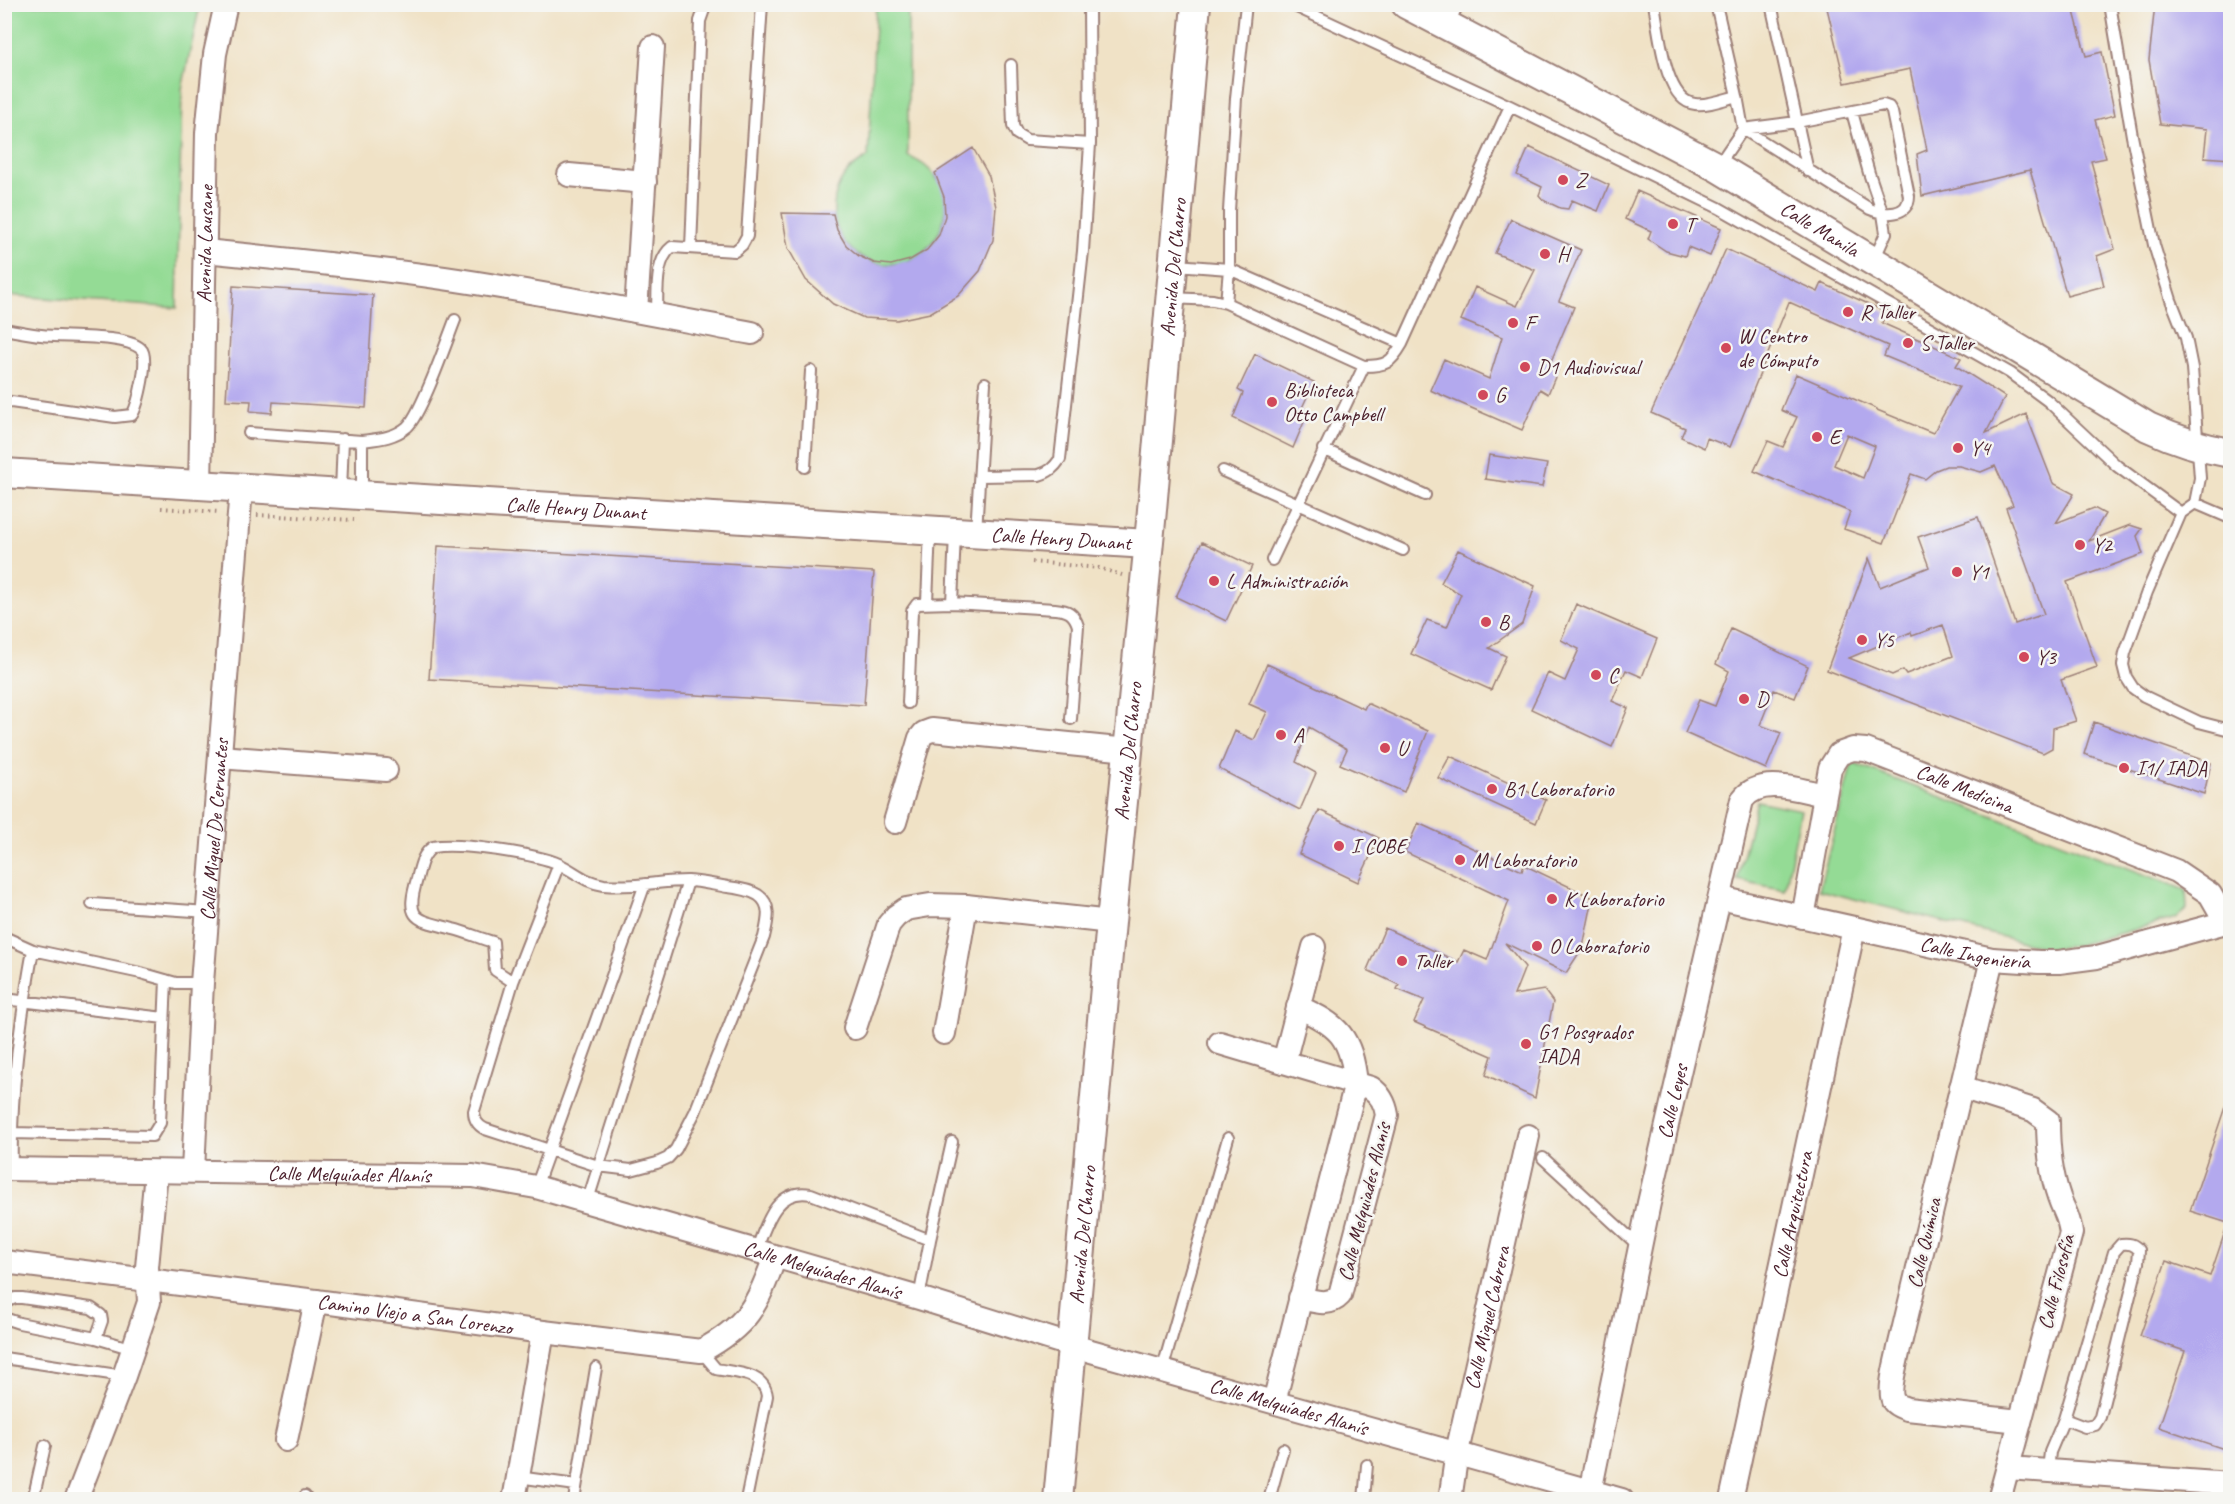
<svg xmlns="http://www.w3.org/2000/svg" width="2235" height="1504" font-family="Caveat,sans-serif">
<style>
.green{fill:#94db95;stroke:#6f7d60;stroke-width:1.5}
.building{fill:#b3a9ee;fill-rule:evenodd}
.lines{fill:none;stroke-linecap:round;stroke-linejoin:round}
.service-casing{stroke:#9d8078;stroke-width:14}
.minor-casing{stroke:#9d8078;stroke-width:26}
.tertiary-casing{stroke:#9d8078;stroke-width:32}
.path{stroke:#9d8078;stroke-width:4;stroke-dasharray:1.5 4.5;stroke-linecap:butt}
.service{stroke:#fff;stroke-width:10}
.minor{stroke:#fff;stroke-width:22}
.tertiary{stroke:#fff;stroke-width:28}
.poi-dot{fill:#d1495b;stroke:#f6f6f2;stroke-width:2}
.labels{text-anchor:middle;stroke-width:5;stroke-linejoin:round;paint-order:stroke}
.poi-label{font-size:21px;fill:#4a1f2b;stroke:#f6f6f2;text-anchor:start}
.street-label{font-size:21px;fill:#4a1f2b;stroke:#f6f6f2}
</style>
<rect width="100%" height="100%" fill="#f6f6f2"/>
<filter id="ink" filterUnits="userSpaceOnUse"><feTurbulence type="fractalNoise" baseFrequency=".0167" numOctaves="2"/><feDisplacementMap in="SourceGraphic" scale="12" xChannelSelector="R" yChannelSelector="G"/><feConvolveMatrix kernelMatrix="1 2 1 2 8 2 1 2 1" color-interpolation-filters="sRGB"/></filter>
<filter id="wash" filterUnits="userSpaceOnUse"><feTurbulence type="fractalNoise" baseFrequency=".008" numOctaves="4" result="noise"/><feDisplacementMap in="SourceGraphic" scale="24" xChannelSelector="R" yChannelSelector="G"/><feGaussianBlur stdDeviation="1.35" result="paint"/><feColorMatrix in="noise" values="0 0 0 0 0 0 0 0 0 0 0 0 0 0 0 0 0 1.4 0 .05"/><feComposite in="paint" operator="in"/></filter>
<g filter="url(#wash)">
<rect width="100%" height="100%" fill="#f0e2c6"/>
<path class="green" d="M 4,5 L 200,5 L 182,89 L 177,308 L 5,295 Z
M 876,5 L 908,5 L 908,156 C 913,159 919,161 924,165 C 982,211 910,300 851,249 C 839,239 833,222 834,207 C 835,183 847,168 868,157 Z
M 1852,763 L 2186,890 L 2187,909 L 2176,918 L 2078,945 L 2050,949 L 1819,890 Z
M 1757,801 L 1801,810 L 1785,890 L 1737,880 Z"/>
<g id="blocks">
<path class="building" d="M 1826,4 L 2072,4 L 2086,56 L 2102,52 L 2115,115 L 2095,120 L 2106,158 L 2091,161 L 2115,249 L 2097,256 L 2104,286 L 2067,296 L 2030,170 L 1922,196 L 1917,154 L 1927,150 L 1910,69 L 1845,83 Z
M 2155,4 L 2230,4 L 2230,159 L 2204,157 L 2207,129 L 2160,124 L 2149,60 Z
M 1529,147 L 1609,185 L 1598,211 L 1572,200 L 1568,209 L 1560,208 L 1543,200 L 1539,195 L 1542,187 L 1517,175 Z
M 973,148 L 989,176 L 996,207 L 993,240 L 980,271 L 958,296 L 930,313 L 897,320 L 864,318 L 833,304 L 806,280 L 788,248 L 782,213 L 833,214 L 837,230 L 846,245 L 859,256 L 874,263 L 891,265 L 910,260 L 927,250 L 939,235 L 945,216 L 944,197 L 935,173 Z
M 1637,191 L 1721,228 L 1710,256 L 1688,247 L 1685,256 L 1666,251 L 1648,239 L 1651,231 L 1625,219 Z
M 1511,219 L 1581,250 L 1559,301 L 1574,307 L 1549,366 L 1558,370 L 1548,394 L 1540,389 L 1522,430 L 1430,390 L 1444,359 L 1489,379 L 1502,337 L 1461,320 L 1475,287 L 1517,306 L 1535,270 L 1495,253 Z
M 1726,249 L 1818,292 L 1822,283 L 1886,312 L 1882,323 L 1961,358 L 1956,366 L 2005,397 L 1986,433 L 2026,414 L 2053,483 L 2074,494 L 2056,523 L 2094,508 L 2105,514 L 2089,541 L 2130,525 L 2142,529 L 2137,536 L 2143,554 L 2067,582 L 2097,667 L 2061,680 L 2076,721 L 2053,728 L 2052,748 L 2043,753 L 1827,670 L 1869,558 L 1880,587 L 1929,567 L 1918,537 L 1978,517 L 2015,624 L 2044,614 L 2006,508 L 2013,505 L 1995,466 L 1981,472 L 1959,466 L 1946,466 L 1936,470 L 1925,479 L 1911,474 L 1884,543 L 1844,529 L 1850,512 L 1754,471 L 1768,441 L 1783,447 L 1797,417 L 1781,410 L 1796,374 L 1877,409 L 1877,410 L 1933,433 L 1959,387 L 1884,356 L 1888,346 L 1789,302 L 1730,447 L 1707,438 L 1704,448 L 1681,437 L 1685,428 L 1651,413 ZM 1847,434 L 1875,446 L 1863,478 L 1834,465 ZM 1943,625 L 1953,656 L 1906,674 L 1903,670 L 1892,675 L 1849,658 L 1911,632 L 1912,636 Z
M 233,286 L 373,295 L 366,408 L 273,402 L 272,413 L 250,411 L 251,401 L 226,400 Z
M 1255,354 L 1314,382 L 1300,412 L 1307,415 L 1293,448 L 1233,418 L 1243,393 L 1238,390 Z
M 1489,455 L 1547,464 L 1542,487 L 1485,479 Z
M 1202,542 L 1252,566 L 1226,621 L 1176,597 Z
M 438,546 L 874,572 L 864,705 L 429,679 Z
M 1458,550 L 1535,586 L 1522,624 L 1489,648 L 1506,656 L 1491,690 L 1411,654 L 1427,620 L 1447,627 L 1461,594 L 1441,583 Z
M 1576,604 L 1657,639 L 1642,677 L 1626,670 L 1612,701 L 1628,708 L 1612,747 L 1531,709 L 1548,673 L 1565,681 L 1579,649 L 1561,640 Z
M 1731,629 L 1808,666 L 1795,698 L 1774,690 L 1760,725 L 1781,733 L 1766,769 L 1685,733 L 1699,700 L 1715,706 L 1729,671 L 1716,664 Z
M 1267,664 L 1364,709 L 1367,703 L 1428,731 L 1404,792 L 1340,764 L 1347,749 L 1309,727 L 1296,762 L 1316,773 L 1300,810 L 1219,769 L 1235,731 L 1254,740 L 1267,712 L 1249,704 Z
M 2094,722 L 2211,763 L 2204,794 L 2084,754 Z
M 1450,756 L 1546,800 L 1536,823 L 1438,778 Z
M 1319,810 L 1379,838 L 1358,882 L 1299,854 Z
M 1418,823 L 1522,871 L 1524,865 L 1593,898 L 1583,947 L 1566,973 L 1505,943 L 1525,967 L 1514,995 L 1544,990 L 1553,1002 L 1535,1098 L 1486,1075 L 1492,1056 L 1414,1022 L 1424,1000 L 1397,989 L 1399,985 L 1367,970 L 1385,928 L 1458,962 L 1464,950 L 1487,960 L 1509,901 L 1405,852 Z
M 2228,1098 L 2230,1099 L 2230,1451 L 2159,1427 L 2185,1351 L 2140,1336 L 2166,1261 L 2210,1276 L 2228,1223 L 2190,1211 Z"/>
</g>
</g>
<g filter="url(#ink)">
<use href="#blocks" fill-opacity="0" stroke="#9d8078" stroke-width="1.5"/>
<g class="lines">
<g class="service-casing">
<path id="service" d="M 1290,4 L 1510,106 L 1719,208 L 2010,373 L 2048,401 L 2117,466 L 2181,513
M 1654,4 C 1659,29 1664,101 1695,104 C 1707,106 1725,99 1737,96 L 1743,129 L 1717,167
M 1716,4 L 1737,96
M 1771,4 L 1808,171
M 2110,4 L 2132,136 L 2154,245 L 2171,300 L 2186,338 L 2192,368 L 2200,478 L 2195,503 L 2181,513 L 2147,592 L 2125,653 L 2123,665 L 2126,677 L 2133,688 L 2144,696 L 2199,722 L 2230,730
M 1448,26 L 1458,4
M 1011,65 L 1013,126 L 1017,134 L 1027,140 L 1090,144
M 1883,105 L 1889,107 L 1892,112 L 1909,196 C 1909,217 1884,215 1870,209 L 1743,129 L 1797,122 Z
M 1852,112 L 1869,173 L 1883,214 L 1886,233 L 1874,260
M 691,248 L 700,21 L 706,4
M 1176,265 L 1229,269 L 1402,344
M 1172,298 L 1213,300 L 1226,303 L 1364,366 C 1386,366 1391,363 1402,344 L 1510,106
M 1226,303 L 1229,269 L 1229,211 L 1236,98 L 1246,4
M 657,315 C 658,294 654,261 672,247 L 735,251 L 742,245 L 747,236 L 762,4
M 4,329 C 17,331 29,334 41,335 C 64,338 125,334 141,349 C 150,357 138,405 132,415 L 115,417 L 4,401
M 249,433 L 362,441 L 362,495
M 362,441 C 378,439 394,438 407,427 C 422,413 446,343 455,320
M 1323,449 L 1425,495
M 805,467 L 811,371
M 1223,471 L 1403,550
M 980,476 L 1039,475 C 1049,472 1054,468 1060,459 L 1083,251 L 1090,144 L 1089,4
M 341,492 L 343,439
M 2195,503 L 2230,518
M 976,532 L 985,383
M 1272,560 L 1364,366
M 927,602 L 930,530
M 952,603 L 955,534
M 908,703 L 912,611 L 917,604 L 952,603 L 1055,609 C 1068,610 1074,613 1078,626 L 1071,719
M 92,904 L 208,912
M 4,937 L 33,950 L 141,973 L 176,983 L 202,983
M 513,982 L 495,970 L 493,942 C 479,938 466,932 453,929 C 418,919 404,922 417,879 C 420,867 422,854 433,847 C 457,842 537,854 559,864 C 576,872 584,882 604,885 C 632,888 659,881 687,881 C 700,881 714,885 728,887 C 737,888 750,890 758,895 C 773,905 767,923 764,937 L 695,1112 L 676,1149 L 668,1158 L 657,1163 L 631,1170 L 598,1166 L 485,1129 C 477,1125 474,1120 474,1111 L 513,982 L 559,864
M 4,999 L 164,1018
M 11,1133 L 152,1136 L 160,1123 L 166,980
M 1543,1158 L 1640,1247
M 12,1169 C 10,1095 20,1022 33,950
M 536,1187 L 645,884
M 587,1203 L 688,881
M 756,1251 C 766,1225 776,1187 811,1194 L 930,1240
M 919,1298 L 930,1240 L 952,1142
M 4,1303 L 15,1298 L 22,1298 L 91,1308 L 101,1315 L 102,1321 L 96,1338 L 133,1349
M 4,1318 L 19,1323 L 96,1338
M 701,1351 L 716,1369 C 735,1373 764,1372 767,1396 L 746,1500
M 4,1358 L 124,1376
M 1162,1371 L 1228,1138
M 2048,1470 L 2050,1452 L 2064,1419 L 2114,1252 L 2121,1244 C 2129,1243 2134,1244 2139,1250 L 2138,1263 L 2100,1417 L 2095,1425 L 2085,1427 L 2064,1419
M 518,1477 L 576,1485
M 33,1500 L 45,1446
M 304,1500 L 305,1496
M 574,1500 L 596,1368
M 1269,1500 L 1283,1449
M 1364,1500 L 1367,1465"/>
</g>
<g class="minor-casing">
<g id="minor">
<path d="M 569,175 L 645,182"/>
<path d="M 205,251 C 285,259 365,267 444,278 C 547,293 650,314 752,333"/>
<path d="M 636,311 L 653,47"/>
<path id="s1" d="M 200,486 L 207,133 L 215,54 L 226,4"/>
<path d="M 220,757 L 386,770"/>
<path d="M 895,822 L 920,738 L 924,733 L 932,730 L 1128,750"/>
<path id="s2" d="M 1720,898 L 1992,959 L 2039,962 L 2059,962 L 2097,957 L 2230,921"/>
<path id="s3" d="M 1803,917 L 1830,768 L 1839,754 L 1853,749 L 1866,750 L 2176,871 L 2210,894 L 2226,922"/>
<path d="M 1992,959 L 1899,1348 C 1897,1360 1887,1392 1894,1402 C 1897,1406 1902,1407 1907,1409 L 2020,1421"/>
<path d="M 855,1028 L 889,924 L 896,916 L 906,909 L 930,905 L 966,906 L 1111,922"/>
<path d="M 944,1033 L 966,906"/>
<path d="M 1220,1043 L 1371,1088 C 1381,1095 1385,1103 1387,1115 L 1340,1295 C 1329,1307 1314,1301 1300,1298"/>
<path d="M 1284,1062 L 1314,947"/>
<path d="M 1961,1087 L 2033,1110 L 2048,1121 C 2048,1147 2050,1171 2059,1197 C 2064,1212 2069,1215 2071,1233 L 1999,1500"/>
<path id="s4" d="M 4,1169 L 473,1176 L 536,1187 L 919,1298 L 1073,1346 L 1622,1500"/>
<path id="s5" d="M 193,1171 L 202,983 L 241,489"/>
<path id="s6" d="M 4,1262 L 316,1301 L 543,1332 L 701,1351 C 748,1326 757,1305 775,1257"/>
<path d="M 1274,1402 L 1356,1083 C 1351,1037 1339,1025 1298,1007"/>
<path d="M 286,1440 L 316,1301"/>
<path d="M 2008,1468 L 2230,1484"/>
<path id="s7" d="M 1590,1492 L 1649,1203 L 1742,800 C 1760,775 1799,790 1824,795"/>
<path d="M 76,1500 L 124,1376 L 149,1302 L 147,1267 L 156,1172"/>
<path d="M 514,1500 L 543,1332"/>
<path id="s8" d="M 1450,1500 L 1457,1452 L 1528,1136"/>
<path id="s9" d="M 1731,1500 L 1854,928"/>
</g>
</g>
<g class="tertiary-casing">
<g id="tertiary">
<path id="s10" d="M 1406,4 L 1717,167 L 2148,427 C 2176,440 2201,448 2230,453"/>
<path id="s11" d="M 4,473 L 1148,544"/>
<path id="s12" d="M 1058,1500 L 1111,922 L 1151,521 L 1196,4"/>
</g>
</g>
<path class="path" d="M 161,508 L 219,512
M 257,515 L 354,520
M 1032,562 L 1099,568 L 1122,575"/>
<use href="#service" class="service"/>
<use href="#minor" class="minor"/>
<use href="#tertiary" class="tertiary"/>
</g>
</g>
<g class="poi-dot">
<circle cx="1563" cy="180" r="6"/>
<circle cx="1673" cy="224" r="6"/>
<circle cx="1545" cy="254" r="6"/>
<circle cx="1848" cy="312" r="6"/>
<circle cx="1513" cy="323" r="6"/>
<circle cx="1908" cy="343" r="6"/>
<circle cx="1726" cy="348" r="6"/>
<circle cx="1525" cy="367" r="6"/>
<circle cx="1483" cy="395" r="6"/>
<circle cx="1272" cy="402" r="6"/>
<circle cx="1817" cy="437" r="6"/>
<circle cx="1958" cy="448" r="6"/>
<circle cx="2080" cy="545" r="6"/>
<circle cx="1957" cy="572" r="6"/>
<circle cx="1214" cy="581" r="6"/>
<circle cx="1486" cy="622" r="6"/>
<circle cx="1862" cy="640" r="6"/>
<circle cx="2024" cy="657" r="6"/>
<circle cx="1596" cy="675" r="6"/>
<circle cx="1744" cy="699" r="6"/>
<circle cx="1281" cy="735" r="6"/>
<circle cx="1385" cy="748" r="6"/>
<circle cx="2124" cy="768" r="6"/>
<circle cx="1492" cy="789" r="6"/>
<circle cx="1339" cy="846" r="6"/>
<circle cx="1460" cy="860" r="6"/>
<circle cx="1552" cy="899" r="6"/>
<circle cx="1537" cy="946" r="6"/>
<circle cx="1402" cy="961" r="6"/>
<circle cx="1526" cy="1044" r="6"/>
</g>
<g class="labels">
<g class="poi-label">
<text x="1575" y="187">Z</text>
<text x="1685" y="231">T</text>
<text x="1557" y="261">H</text>
<text x="1860" y="319">R Taller</text>
<text x="1525" y="330">F</text>
<text x="1738" y="343">W Centro<tspan x="1738" dy="24">de Cómputo</tspan></text>
<text x="1920" y="350">S Taller</text>
<text x="1537" y="374">D1 Audiovisual</text>
<text x="1284" y="397">Biblioteca<tspan x="1284" dy="24">Otto Campbell</tspan></text>
<text x="1495" y="402">G</text>
<text x="1829" y="444">E</text>
<text x="1970" y="455">Y4</text>
<text x="2092" y="552">Y2</text>
<text x="1969" y="579">Y1</text>
<text x="1226" y="588">L Administración</text>
<text x="1498" y="629">B</text>
<text x="1874" y="647">Y5</text>
<text x="2036" y="664">Y3</text>
<text x="1608" y="682">C</text>
<text x="1756" y="706">D</text>
<text x="1293" y="742">A</text>
<text x="1397" y="755">U</text>
<text x="2136" y="775">I1/ IADA</text>
<text x="1504" y="796">B1 Laboratorio</text>
<text x="1351" y="853">I COBE</text>
<text x="1472" y="867">M Laboratorio</text>
<text x="1564" y="906">K Laboratorio</text>
<text x="1549" y="953">O Laboratorio</text>
<text x="1414" y="968">Taller</text>
<text x="1538" y="1039">G1 Posgrados<tspan x="1538" dy="24">IADA</tspan></text>
</g>
<g class="street-label">
<text dy="7" stroke="none"><textPath href="#s10" startOffset="471">Calle Manila</textPath></text>
<text dy="7" stroke="none"><textPath href="#s1" startOffset="242">Avenida Lausane</textPath></text>
<text dy="7" stroke="none"><textPath href="#s12" startOffset="1238">Avenida Del Charro</textPath></text>
<text dy="7" stroke="none"><textPath href="#s11" startOffset="573">Calle Henry Dunant</textPath></text>
<text dy="7" stroke="none"><textPath href="#s11" startOffset="1059">Calle Henry Dunant</textPath></text>
<text dy="7" stroke="none"><textPath href="#s12" startOffset="752">Avenida Del Charro</textPath></text>
<text dy="7" stroke="none"><textPath href="#s3" startOffset="302">Calle Medicina</textPath></text>
<text dy="7" stroke="none"><textPath href="#s5" startOffset="342">Calle Miguel De Cervantes</textPath></text>
<text dy="7" stroke="none"><textPath href="#s2" startOffset="261">Calle Ingeniería</textPath></text>
<text dy="7" stroke="none"><textPath href="#s7" startOffset="399">Calle Leyes</textPath></text>
<text dy="7" stroke="none"><textPath href="#s4" startOffset="345">Calle Melquíades Alanís</textPath></text>
<text transform="translate(1364 1202) rotate(-76)" y="7">Calle Melquiades Alanís</text>
<text dy="7" stroke="none"><textPath href="#s9" startOffset="292">Calle Arquitectura</textPath></text>
<text dy="7" stroke="none"><textPath href="#s12" startOffset="266">Avenida Del Charro</textPath></text>
<text transform="translate(1924 1243) rotate(-77)" y="7">Calle Química</text>
<text dy="7" stroke="none"><textPath href="#s4" startOffset="831">Calle Melquíades Alanís</textPath></text>
<text transform="translate(2056 1282) rotate(-76)" y="7">Calle Filosofía</text>
<text dy="7" stroke="none"><textPath href="#s6" startOffset="414">Camino Viejo a San Lorenzo</textPath></text>
<text dy="7" stroke="none"><textPath href="#s8" startOffset="186">Calle Miguel Cabrera</textPath></text>
<text dy="7" stroke="none"><textPath href="#s4" startOffset="1317">Calle Melquíades Alanís</textPath></text>
</g>
</g>
<rect width="2235" height="1504" fill="none" stroke="#f6f6f2" stroke-width="24"/>
</svg>
